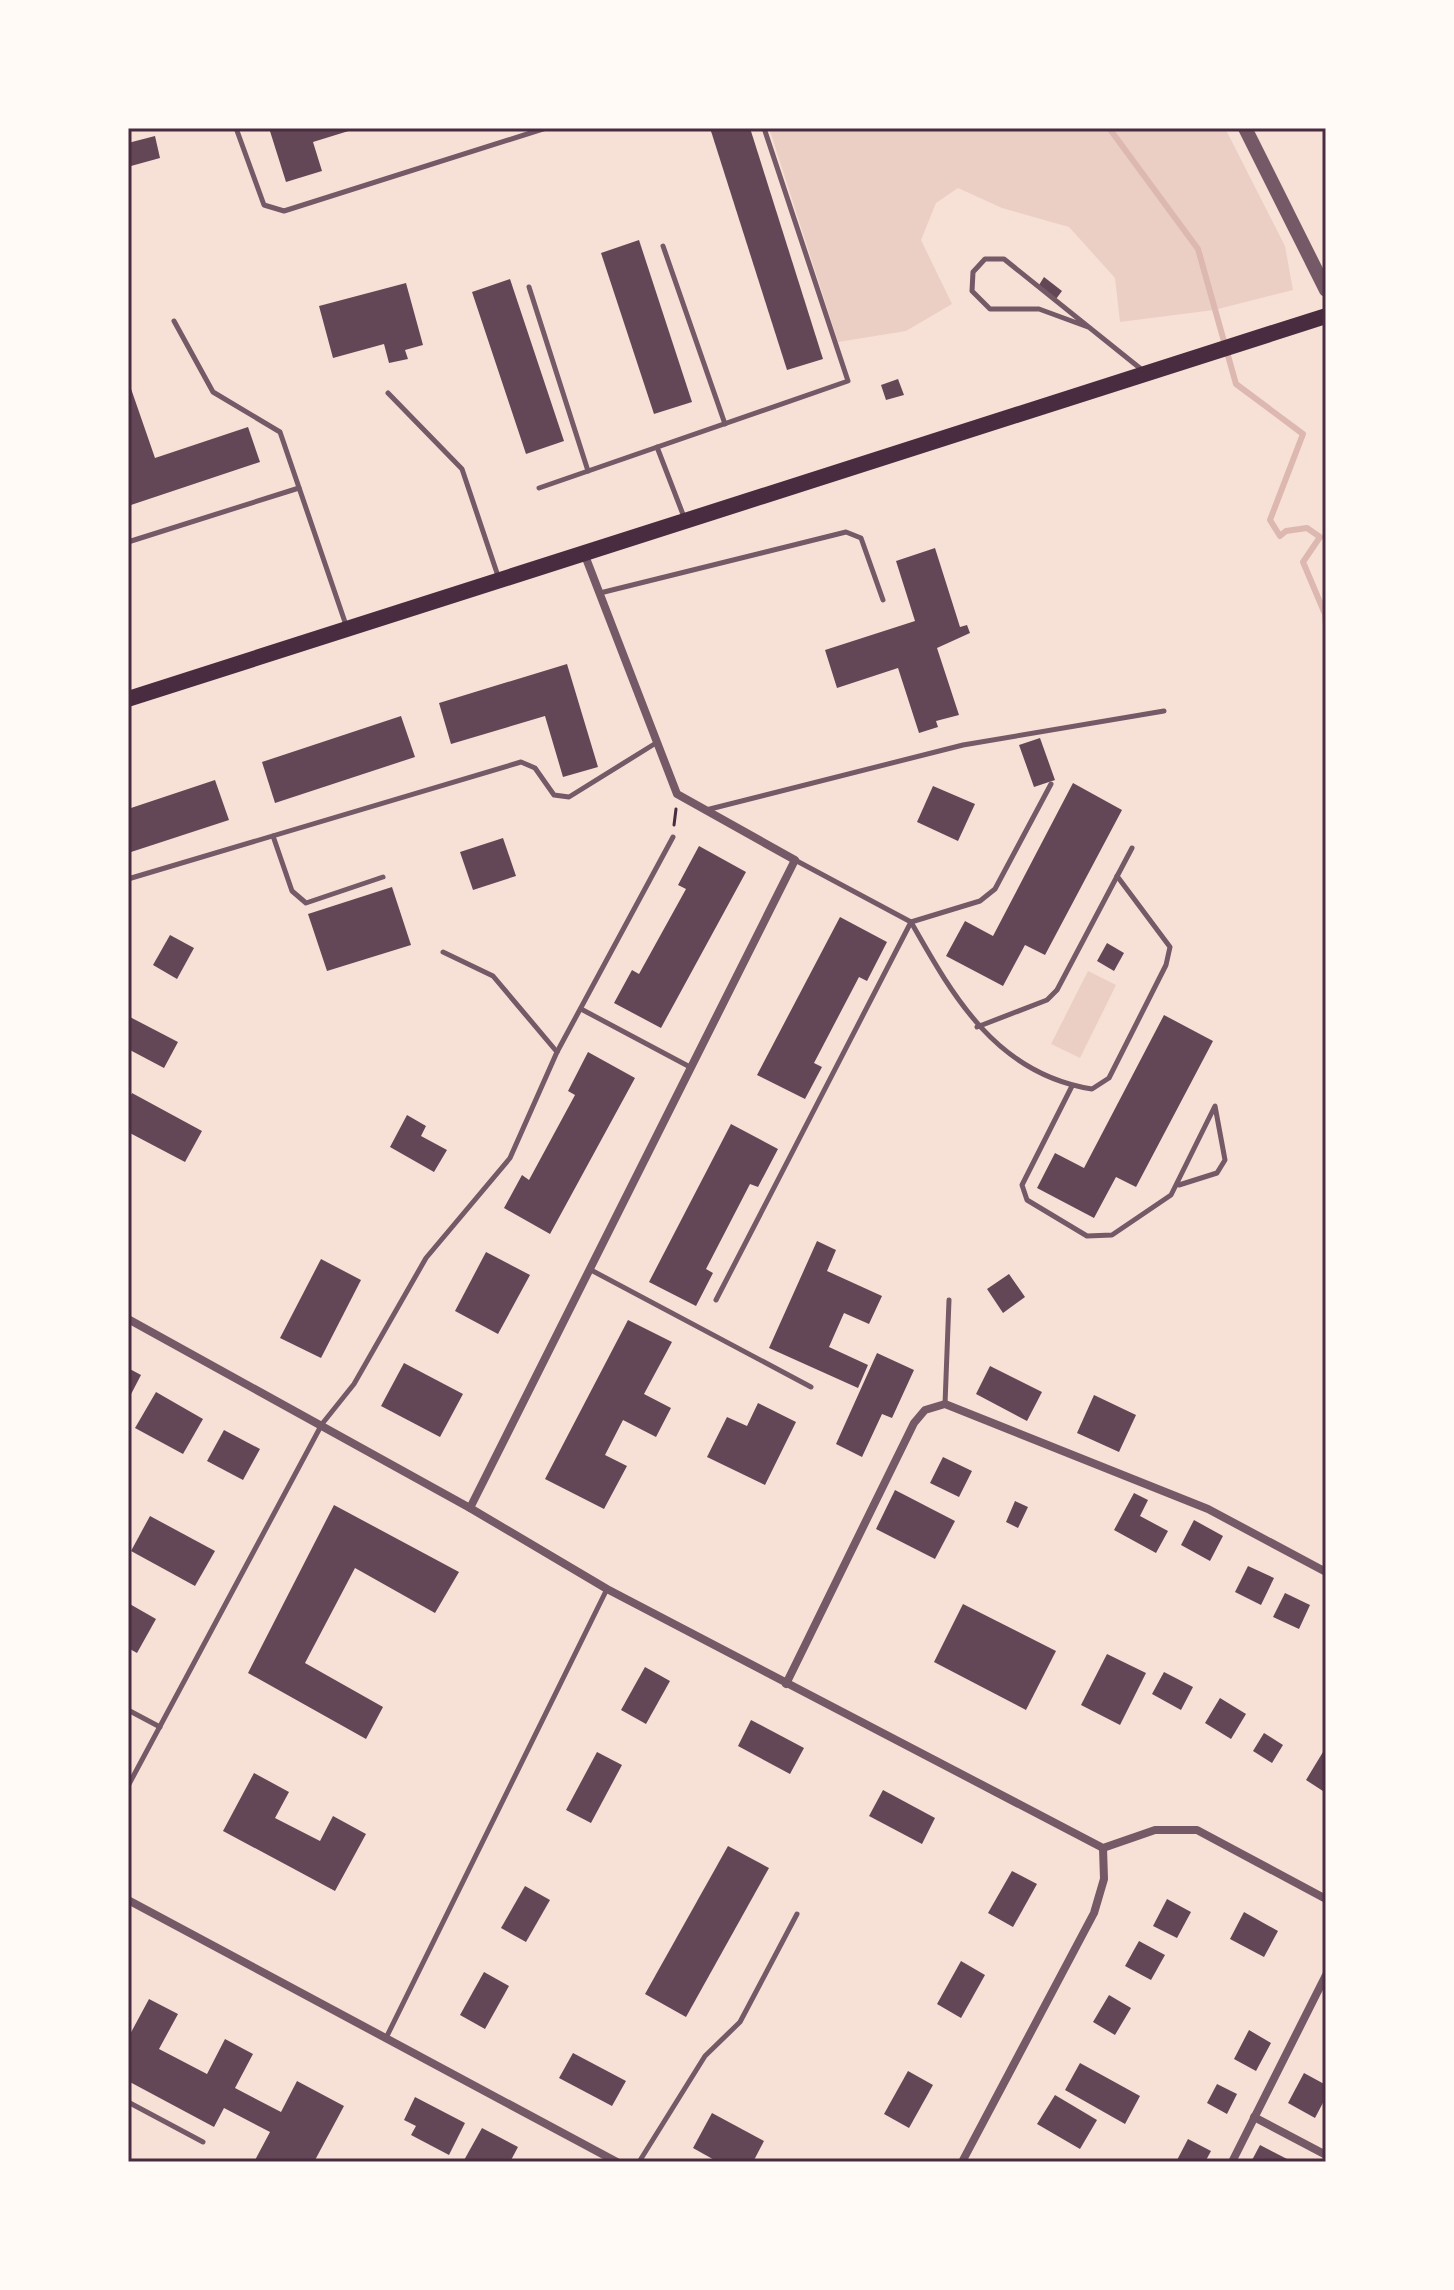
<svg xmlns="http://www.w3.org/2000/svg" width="1454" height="2290" viewBox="0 0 1454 2290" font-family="Rubik,sans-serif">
<rect width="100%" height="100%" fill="#f7e1d7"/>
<g fill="#ebcfc5">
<polygon points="769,128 1225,128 1285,246 1293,290 1214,310 1120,322 1115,278 1069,227 1002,208 958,188 936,203 921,240 952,304 906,331 838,342"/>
<polygon points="1088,971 1116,985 1080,1058 1051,1044"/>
</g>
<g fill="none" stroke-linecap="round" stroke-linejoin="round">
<polyline stroke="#dcb8b0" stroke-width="6" points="1109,128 1198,249 1236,384 1303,434 1270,520 1280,536 1286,531 1307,528 1320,537 1303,562 1325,614 1326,626"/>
</g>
<g fill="#644757">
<polygon points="269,128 355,128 355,129 313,142 322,171 286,182"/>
<polygon points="710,128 750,128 823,359 787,370"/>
<polygon points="155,136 160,158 131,166 128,143"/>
<polygon points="639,240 692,402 654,414 601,253"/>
<polygon points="1044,277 1062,291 1056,299 1039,285"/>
<polygon points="510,279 564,441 526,454 472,292"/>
<polygon points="406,283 423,345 405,350 408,359 389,363 384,344 333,358 319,306"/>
<polygon points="898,379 904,395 886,400 881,385"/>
<polygon points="128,380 155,458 248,427 260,462 128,506"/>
<polygon points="935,548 960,627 967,625 970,633 937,648 959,715 936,721 938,727 919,733 898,668 837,688 825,650 915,621 896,561"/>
<polygon points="567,664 598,767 563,777 545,716 451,744 439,703"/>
<polygon points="401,716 415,757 275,803 262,762"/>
<polygon points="1040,738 1055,780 1034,787 1019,745"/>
<polygon points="215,780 229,820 128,853 128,809"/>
<polygon points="1073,783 1122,810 1045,955 1025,945 1003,986 946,956 965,921 993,936"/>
<polygon points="933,786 975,804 958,841 917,822"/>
<polygon points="503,838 516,876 473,890 460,852"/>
<polygon points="699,846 746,872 661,1028 614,1003 632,970 639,974 686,889 678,885"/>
<polygon points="392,887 411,945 327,971 308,914"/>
<polygon points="840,917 887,942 867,981 859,977 814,1063 822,1067 805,1099 757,1075"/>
<polygon points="170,935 194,948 177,979 153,965"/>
<polygon points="1107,943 1124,953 1114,971 1097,961"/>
<polygon points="1164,1015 1213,1041 1136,1187 1116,1177 1094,1218 1037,1188 1055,1153 1084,1168"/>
<polygon points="128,1016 178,1042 164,1068 128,1049"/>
<polygon points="588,1052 635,1078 550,1234 504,1208 522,1175 529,1180 575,1095 568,1091"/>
<polygon points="132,1093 202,1131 185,1162 128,1132 128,1101"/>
<polygon points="407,1115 426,1126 421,1136 447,1150 434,1172 390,1147"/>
<polygon points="731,1124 778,1149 758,1187 750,1184 706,1269 713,1273 696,1306 649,1282"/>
<polygon points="817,1241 836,1250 827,1271 882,1296 869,1324 844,1313 829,1347 868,1365 858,1388 769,1348"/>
<polygon points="486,1252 530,1275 498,1334 455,1311"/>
<polygon points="321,1259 361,1280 321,1358 280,1338"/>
<polygon points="1009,1274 1025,1297 1003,1313 987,1289"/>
<polygon points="628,1320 672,1342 644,1394 671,1408 656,1437 623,1420 605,1455 627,1466 604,1509 545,1479"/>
<polygon points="877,1353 914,1370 892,1418 882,1414 862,1457 836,1444"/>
<polygon points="404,1363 463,1394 440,1437 381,1406"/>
<polygon points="990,1366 1042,1392 1027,1421 976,1394"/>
<polygon points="128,1368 141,1375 128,1400"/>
<polygon points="156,1392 203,1419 183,1454 135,1428"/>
<polygon points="1094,1395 1136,1415 1119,1452 1077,1433"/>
<polygon points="758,1403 796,1422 765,1485 707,1457 727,1417 747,1426"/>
<polygon points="224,1430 260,1449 243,1480 207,1461"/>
<polygon points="943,1457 972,1471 959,1497 930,1483"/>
<polygon points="895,1490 955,1521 935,1559 876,1529"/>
<polygon points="1134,1493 1148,1500 1140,1516 1168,1531 1156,1553 1114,1530"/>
<polygon points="1015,1501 1028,1507 1018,1528 1006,1522"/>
<polygon points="334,1505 459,1572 435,1613 355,1568 305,1663 383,1707 366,1739 248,1673"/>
<polygon points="150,1516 215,1551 195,1586 131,1551"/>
<polygon points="1194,1520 1223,1536 1210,1561 1181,1545"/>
<polygon points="1248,1566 1274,1578 1261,1605 1235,1592"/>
<polygon points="1285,1593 1310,1605 1299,1629 1273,1617"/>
<polygon points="128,1603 156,1619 137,1653 128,1648"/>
<polygon points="963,1604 1056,1651 1026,1710 934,1662"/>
<polygon points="1107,1654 1146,1673 1120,1725 1081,1705"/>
<polygon points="645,1667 670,1681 646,1724 621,1710"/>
<polygon points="1164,1672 1193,1687 1181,1710 1152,1694"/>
<polygon points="1220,1698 1246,1714 1231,1739 1205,1723"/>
<polygon points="751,1720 804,1748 790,1774 738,1746"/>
<polygon points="1264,1733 1283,1745 1272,1763 1253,1751"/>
<polygon points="1326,1747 1326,1793 1306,1780"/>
<polygon points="597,1752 622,1765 591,1823 566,1810"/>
<polygon points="254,1773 289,1792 275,1818 320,1841 333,1816 366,1834 335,1891 223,1831"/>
<polygon points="883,1790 935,1818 922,1844 869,1816"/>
<polygon points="728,1846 769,1868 686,2017 645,1994"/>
<polygon points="1012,1871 1037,1884 1013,1927 988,1913"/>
<polygon points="525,1886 550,1900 526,1942 501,1928"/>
<polygon points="1167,1899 1191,1912 1177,1938 1153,1926"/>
<polygon points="1244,1912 1278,1931 1264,1957 1230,1939"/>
<polygon points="1139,1941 1165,1955 1151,1980 1125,1966"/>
<polygon points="961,1961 985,1975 961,2018 937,2004"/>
<polygon points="484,1972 509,1986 485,2029 460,2015"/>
<polygon points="1109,1995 1131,2008 1115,2035 1093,2022"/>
<polygon points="149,1999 178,2014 159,2049 207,2074 225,2039 253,2054 235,2088 281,2112 297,2081 344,2106 314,2162 254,2162 270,2132 224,2108 214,2127 128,2081 128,2038"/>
<polygon points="1249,2030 1271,2043 1256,2071 1234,2059"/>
<polygon points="573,2053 626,2081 612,2106 559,2078"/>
<polygon points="1080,2063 1140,2096 1125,2124 1065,2090"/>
<polygon points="908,2071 933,2085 909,2128 884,2114"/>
<polygon points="1304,2073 1326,2085 1326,2097 1315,2118 1288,2103"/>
<polygon points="1217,2084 1237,2094 1227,2114 1207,2103"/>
<polygon points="1055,2095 1097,2120 1080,2149 1037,2124"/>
<polygon points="415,2097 465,2123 449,2155 411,2135 416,2126 404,2120"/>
<polygon points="712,2113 764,2141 753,2162 718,2162 693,2148"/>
<polygon points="482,2128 518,2147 510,2162 463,2162"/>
<polygon points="1188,2139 1211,2151 1205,2162 1176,2162"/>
<polygon points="1260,2145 1293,2162 1251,2162"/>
</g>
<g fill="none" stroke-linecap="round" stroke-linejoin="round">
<polyline stroke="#4a2c40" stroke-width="3" points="674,825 676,809"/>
<g stroke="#755966" stroke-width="5">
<polyline points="236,128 264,205 284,211 546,128"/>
<polyline points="663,246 725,424"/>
<polyline points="529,287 588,471"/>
<polyline points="174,321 213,392 280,432 347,628"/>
<polyline points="1088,327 1039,309 990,309 972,291 973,272 985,259 1004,259 1141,369"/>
<polyline points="388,393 462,469 499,579"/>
<polyline points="657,447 684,517"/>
<polyline points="539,488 848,381 764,128"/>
<polyline points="128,542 299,488"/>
<polyline points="600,593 846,532 861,538 883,600"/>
<path d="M1051 784 995 889 980 901 911 922C954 998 997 1074 1092 1089L1109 1078 1166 965 1170 947 1117 876"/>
<polyline points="706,810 963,745 1164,711"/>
<polyline points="273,836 292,891 306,903 383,877"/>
<polyline points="128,879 521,762 535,768 554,795 569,797 656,743"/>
<polyline points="443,952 493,976 557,1052"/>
<polyline points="581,1009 690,1067"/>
<polyline points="977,1027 1047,1000 1057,990 1132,848"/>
<polyline points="1072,1086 1022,1185 1027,1200 1087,1236 1112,1235 1171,1195 1215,1106 1225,1160 1217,1173 1179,1185"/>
<polyline points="591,1270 811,1387"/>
<polyline points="716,1300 911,922 795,860"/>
<polyline points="945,1404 949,1300"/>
<polyline points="128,1710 160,1727"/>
<polyline points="128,1786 322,1424 354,1384 426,1258 510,1158 557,1052 673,837"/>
<polyline points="386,2038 607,1589"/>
<polyline points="128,2102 203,2142"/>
<polyline points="639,2162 705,2056 740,2022 797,1914"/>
</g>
<g stroke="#755966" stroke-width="8">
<polyline points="128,1319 470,1508 607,1589 1103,1848 1155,1830 1197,1830 1326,1899"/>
<polyline points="470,1508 795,860 677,794 584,553"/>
<polyline points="786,1684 914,1423 925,1410 945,1404 1208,1509 1326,1572"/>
<polyline points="128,1900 617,2162"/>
<polyline points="1254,2117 1326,2155"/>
<polyline points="962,2162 1094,1913 1104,1879 1103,1848"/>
<polyline points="1232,2162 1326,1975"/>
</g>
<polyline stroke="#755966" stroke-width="14" points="1245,128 1326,290"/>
<polyline stroke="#4a2c40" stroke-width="16" points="128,699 1326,316"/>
</g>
<rect width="1454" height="2290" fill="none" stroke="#fffaf5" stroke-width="260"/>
<rect x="130" y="130" width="1194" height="2030" fill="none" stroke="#4a2c40" stroke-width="3"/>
</svg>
